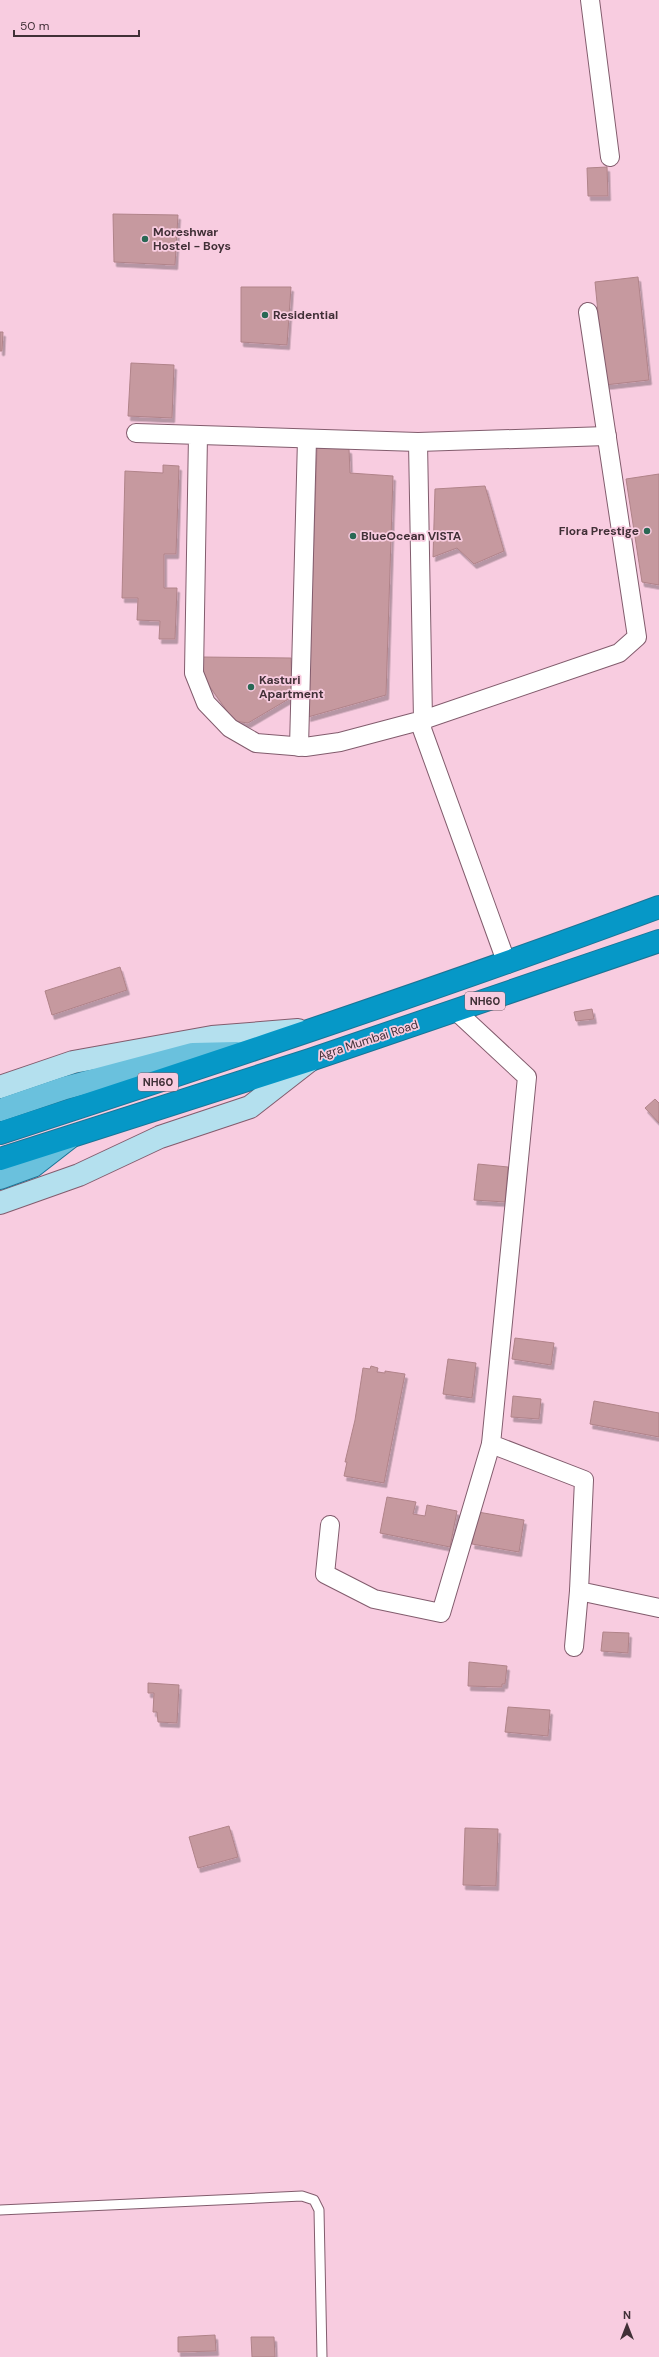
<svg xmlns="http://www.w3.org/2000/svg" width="659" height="2357" viewBox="0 0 659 2357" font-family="'DM Sans',sans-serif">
<defs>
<filter id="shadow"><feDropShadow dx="2.5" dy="4.5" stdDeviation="0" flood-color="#0004"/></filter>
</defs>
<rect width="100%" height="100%" fill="#f8cce0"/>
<g fill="#c6999f" stroke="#b08389" filter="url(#shadow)">
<polygon points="607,167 608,196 588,196 587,168"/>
<polygon points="113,214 178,215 175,265 114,262"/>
<polygon points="638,277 649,380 605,385 595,282"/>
<polygon points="241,287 291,287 287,345 241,342"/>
<polygon points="0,332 3,332 2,351 0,351"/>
<polygon points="131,363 174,365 172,418 128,416"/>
<polygon points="317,448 349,449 350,473 393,476 386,695 308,717"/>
<polygon points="163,465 179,466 176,554 164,554 164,588 177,588 175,639 159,639 160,621 137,620 138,598 122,598 125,471 163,473"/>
<polygon points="659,474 659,585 642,582 626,479"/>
<polygon points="485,486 504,551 474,564 457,548 433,557 435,489"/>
<polygon points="202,657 291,658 292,697 248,723 234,721 203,677"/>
<polygon points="120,967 127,990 52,1015 45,991"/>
<polygon points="592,1009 594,1019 576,1021 574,1012"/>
<polygon points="655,1099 659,1103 659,1123 645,1108"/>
<polygon points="478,1164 508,1167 505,1202 474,1200"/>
<polygon points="515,1338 554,1343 551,1365 512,1359"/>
<polygon points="448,1359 476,1363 472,1398 443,1394"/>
<polygon points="371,1366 378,1368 377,1372 385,1373 385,1371 405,1374 384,1483 344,1476 347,1462 345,1462 355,1420 363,1368 370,1369"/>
<polygon points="513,1396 541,1399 539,1419 511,1417"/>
<polygon points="594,1401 659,1413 659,1437 590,1424"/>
<polygon points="387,1497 416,1502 413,1514 425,1516 427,1505 457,1511 450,1547 380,1533"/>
<polygon points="478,1512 524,1520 519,1552 472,1544"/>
<polygon points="603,1632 629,1633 628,1653 601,1651"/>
<polygon points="469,1662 507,1666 505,1684 502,1684 502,1687 468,1686"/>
<polygon points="148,1683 179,1685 177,1723 158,1722 157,1712 153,1712 154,1693 148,1693"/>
<polygon points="508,1707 550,1710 548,1736 505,1732"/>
<polygon points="229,1826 238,1857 198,1868 189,1837"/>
<polygon points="465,1828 498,1829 496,1886 463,1885"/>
<polygon points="215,2335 216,2351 178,2352 178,2337"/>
<polygon points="251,2337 274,2337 275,2357 252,2357"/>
</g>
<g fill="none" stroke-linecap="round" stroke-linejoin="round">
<g stroke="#825c6d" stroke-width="11">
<polyline id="lane" points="0,2210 302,2196 314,2200 319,2210 322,2357"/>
</g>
<g stroke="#825c6d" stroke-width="20">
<g id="street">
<polyline points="590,0 610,157"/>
<polyline points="136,433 418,442 423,720 340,742 305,747 256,743 230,728 206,703 194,673 198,435"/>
<polyline points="418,442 607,436"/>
<polyline points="299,747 307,439"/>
<polyline points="507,964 422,729 423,720 619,653 637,637 588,312"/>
<polyline points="456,1011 527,1077 491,1444 584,1480 579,1591 659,1608"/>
<polyline points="330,1525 325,1574 374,1599 441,1613 491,1444"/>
<polyline points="574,1647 579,1591"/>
</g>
</g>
<g stroke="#825c6d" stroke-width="24">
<g id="secondary">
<polyline points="0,1087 73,1062 212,1037 298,1030"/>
<polyline points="0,1203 79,1175 160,1137 250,1107 309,1061"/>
</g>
</g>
<g stroke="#1b7495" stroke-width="24">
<g id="primary">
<polyline points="0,1110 65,1088 193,1054 237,1053"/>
<polyline points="0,1178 33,1166 69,1138"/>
</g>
</g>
<g stroke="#1b7495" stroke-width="24">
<g id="highway">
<path d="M0 1133C221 1061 441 988 659 907"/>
<polyline points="0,1159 310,1060 659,941"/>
</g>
</g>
<use href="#lane" stroke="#fff" stroke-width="9"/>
<use href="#street" stroke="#fff" stroke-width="18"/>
<use href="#secondary" stroke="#b4e0ee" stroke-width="22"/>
<use href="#primary" stroke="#6ac1dd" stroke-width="22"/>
<use href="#highway" stroke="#0698c7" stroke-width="22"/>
</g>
<g fill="#296854" stroke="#f8cce0" stroke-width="1.5">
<circle cx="145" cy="239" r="4"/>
<circle cx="265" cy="315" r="4"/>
<circle cx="647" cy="531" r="4"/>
<circle cx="353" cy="536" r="4"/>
<circle cx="251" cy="687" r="4"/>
</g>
<g text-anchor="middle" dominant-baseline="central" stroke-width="3.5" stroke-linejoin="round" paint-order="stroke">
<g fill="#f8cce0" stroke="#785f6a" stroke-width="1">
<rect x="465" y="992" width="40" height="18" rx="3"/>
<rect x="138" y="1073" width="40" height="18" rx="3"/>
</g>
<g font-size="11" font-weight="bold" fill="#413037">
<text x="485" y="1001">NH60</text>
<text x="158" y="1082">NH60</text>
</g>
<g font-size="12" font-weight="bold" fill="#413037" stroke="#f8cce0" text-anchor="start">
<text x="153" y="232">Moreshwar<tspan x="153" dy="14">Hostel - Boys</tspan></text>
<text x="273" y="315">Residential</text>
<text x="639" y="531" text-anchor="end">Flora Prestige</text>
<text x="361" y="536">BlueOcean VISTA</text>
<text x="259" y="680">Kasturi<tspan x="259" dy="14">Apartment</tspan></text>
</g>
<g font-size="12" fill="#413037" stroke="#f8cce0">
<text transform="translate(368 1040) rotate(-18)">Agra Mumbai Road</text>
</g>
</g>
<g transform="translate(627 2325)" stroke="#f8cce0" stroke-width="3" paint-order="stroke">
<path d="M0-3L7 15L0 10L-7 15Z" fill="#413037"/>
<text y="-6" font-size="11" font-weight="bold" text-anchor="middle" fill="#413037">N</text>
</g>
<path d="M14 30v6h125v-6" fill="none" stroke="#413037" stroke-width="2"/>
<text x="20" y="30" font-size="12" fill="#413037" stroke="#f8cce0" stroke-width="3" paint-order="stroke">50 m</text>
</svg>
